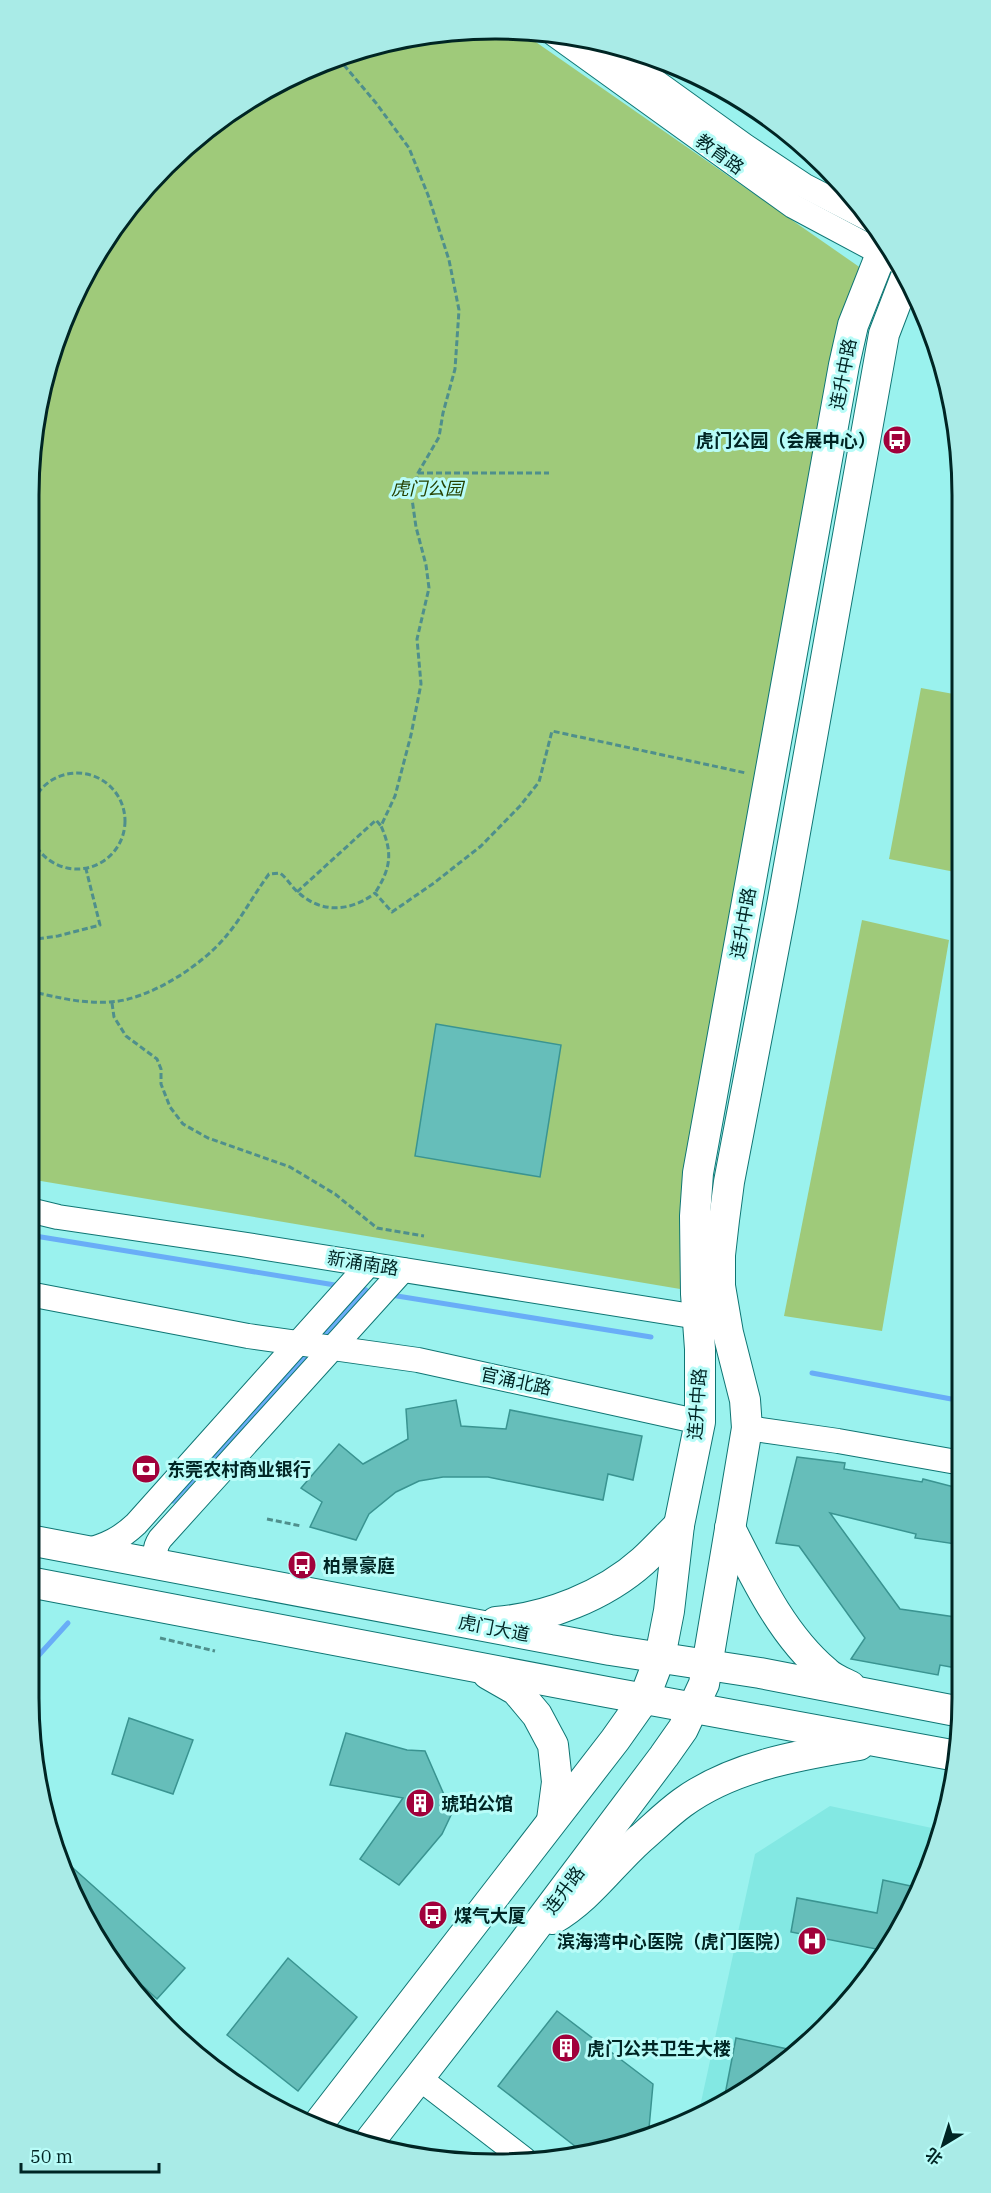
<svg xmlns="http://www.w3.org/2000/svg" width="991" height="2193" viewBox="0 0 991 2193" font-family="'IBM Plex Serif','Noto Sans SC',serif">
<rect width="100%" height="100%" fill="#9af2ee"/>
<polygon fill="#83e8e3" points="830,1806 941,1830 927,1876 846,2006 729,2102 698,2116 755,1854"/>
<g fill="#9fca7a">
<polygon points="495,29 520,31 868,273 686,1290 29,1179 29,495 37,405 64,317 107,236 165,166 236,107 316,64 404,38"/>
<polygon points="921,688 959,695 960,873 889,859"/>
<polygon points="862,920 949,940 882,1331 784,1316"/>
</g>
<g fill="none" stroke-linecap="round" stroke-linejoin="round">
<g stroke="#69adf7" stroke-width="5">
<polyline points="29,1235 341,1286"/>
<polyline points="391,1295 651,1337"/>
<polyline points="322,1338 366,1290"/>
<polyline points="812,1373 962,1401"/>
<polyline points="173,1501 310,1352"/>
<polyline points="29,1666 68,1623"/>
</g>
</g>
<g fill="#66beba" stroke="#3a9491" stroke-width="1.5">
<polygon points="436,1024 561,1045 540,1177 415,1156"/>
<polygon points="456,1400 461,1426 506,1429 510,1410 642,1436 633,1480 608,1474 603,1500 488,1477 443,1477 419,1481 396,1492 369,1514 356,1540 310,1527 322,1502 301,1488 339,1444 363,1464 408,1439 406,1409"/>
<polygon points="797,1457 845,1463 844,1469 922,1482 923,1479 962,1489 962,1545 915,1538 916,1534 830,1513 900,1609 962,1618 962,1669 940,1665 938,1675 851,1659 865,1638 799,1546 776,1543"/>
<polygon points="129,1718 193,1740 173,1794 112,1774"/>
<polygon points="346,1733 407,1750 425,1751 452,1813 442,1834 399,1885 360,1859 403,1798 330,1785"/>
<polygon points="55,1852 185,1968 157,1999 108,1954 91,1931"/>
<polygon points="883,1880 920,1888 881,1950 791,1932 797,1898 877,1913"/>
<polygon points="288,1958 357,2017 298,2091 227,2035"/>
<polygon points="557,2011 653,2084 648,2139 585,2154 498,2086"/>
<polygon points="736,2038 792,2050 729,2102 723,2105"/>
</g>
<g fill="none" stroke-linecap="round" stroke-linejoin="round">
<g stroke="#0f7674" stroke-width="26">
<g id="minor">
<polyline points="554,34 793,206 894,260"/>
<polyline points="599,41 745,146 805,186 871,220"/>
<polyline points="29,1210 58,1217 241,1244 698,1317"/>
<polyline points="29,1294 248,1336 418,1360 700,1422"/>
<polyline points="747,1428 838,1441 962,1463"/>
<path d="M86 1551C107 1545 120 1539 136 1524L369 1264"/>
<path d="M166 1566C154 1558 153 1550 160 1539L403 1270"/>
<polyline points="419,2078 524,2159"/>
</g>
</g>
<g stroke="#0f7674" stroke-width="32">
<g id="major">
<path d="M730 1528C756 1579 782 1635 826 1672 832 1678 842 1682 850 1686"/>
<polyline points="29,1540 610,1650 760,1673 961,1712"/>
<polyline points="29,1582 607,1692 957,1756"/>
<path d="M496 1622C547 1618 604 1596 643 1561 655 1550 667 1537 679 1525"/>
<polyline points="488,1674 516,1690 537,1715 553,1745 557,1782 552,1820"/>
<path d="M553 1919C589 1898 610 1866 640 1839 654 1827 667 1814 682 1803 732 1766 800 1755 859 1745"/>
<polyline points="319,2123 615,1740 644,1699 660,1657 669,1611 679,1525 700,1422 700,1349 696,1294 695,1216 698,1173 844,365 853,325 885,244"/>
<polyline points="369,2142 516,1953 664,1756 683,1729 704,1684 747,1428 745,1400 728,1333 720,1286 720,1255 724,1220 729,1182 782,905 884,334 905,279"/>
</g>
</g>
<g stroke="#4f8f8c" stroke-width="3" stroke-dasharray="6 3" stroke-linecap="butt">
<path d="M338 58 376 103 409 148 428 195 449 260 459 310 455 369 443 413 439 437 418 473 412 499 416 527 426 565 429 588 417 639 421 684 411 735 395 796 381 826C393 853 391 868 375 893"/>
<polyline points="418,473 549,473"/>
<circle cx="77" cy="821" r="48"/>
<polyline points="297,892 376,820 381,826"/>
<polyline points="29,940 58,936 100,925 86,869"/>
<path d="M29 991C56 997 82 1004 110 1002 149 1000 203 965 227 935 243 916 254 894 269 874L280 873C288 879 292 888 300 894 323 914 352 911 375 893L392 912 434 883 481 846 520 806 539 782 552 731 746 773"/>
<polyline points="112,1003 114,1017 126,1036 157,1059 161,1069 161,1084 170,1107 183,1124 208,1138 290,1167 335,1194 377,1228 424,1236"/>
<polyline points="267,1519 301,1526"/>
<polyline points="160,1638 215,1651"/>
</g>
<use href="#minor" stroke="#fff" stroke-width="24"/>
<use href="#major" stroke="#fff" stroke-width="30"/>
</g>
<defs>
<g id="bus-disc" transform="scale(1.5)"><circle r="9.5" fill="#a1013b" stroke="#b8fcf8"/><path d="M-5-6H5V4H4V6H2V4H-2V6H-4V4H-5ZM-3.5-4V0h7V-4ZM-3.5 1.2v1.5H-2V1.2ZM2 1.2v1.5H3.5V1.2Z" fill="#fff"/></g>
<g id="bank-disc" transform="scale(1.5)"><circle r="9.5" fill="#a1013b" stroke="#b8fcf8"/><path d="M-6-4H6V4H-6ZM0-2.3a2.3 2.3 0 1 0 0 4.6a2.3 2.3 0 1 0 0-4.6Z" fill="#fff"/></g>
<g id="building-disc" transform="scale(1.5)"><circle r="9.5" fill="#a1013b" stroke="#b8fcf8"/><path d="M-4-6H4V6H1V3H-1V6H-4ZM-2.5-4.3h1.7v1.8h-1.7ZM.8-4.3h1.7v1.8H.8ZM-2.5-1h1.7V.8h-1.7ZM.8-1h1.7V.8H.8Z" fill="#fff"/></g>
<g id="hospital-disc" transform="scale(1.5)"><circle r="9.5" fill="#a1013b" stroke="#b8fcf8"/><path d="M-5-5h3v3.5h4V-5h3V5h-3V1.5h-4V5h-3Z" fill="#fff"/></g>
</defs>
<g fill-rule="evenodd">
<use href="#bus-disc" x="897" y="440"/>
<use href="#bank-disc" x="146" y="1469"/>
<use href="#bus-disc" x="302" y="1565"/>
<use href="#building-disc" x="420" y="1803"/>
<use href="#bus-disc" x="433" y="1915"/>
<use href="#hospital-disc" x="812" y="1941"/>
<use href="#building-disc" x="566" y="2048"/>
</g>
<g text-anchor="middle" dominant-baseline="central" stroke-width="6" stroke-linejoin="round" paint-order="stroke">
<g font-size="18" fill="#002524" stroke="#b8fcf8">
<text transform="translate(720 154) rotate(36)">教育路</text>
<text transform="translate(843 374) rotate(-79)">连升中路</text>
<text transform="translate(743 923) rotate(-80)">连升中路</text>
<text transform="translate(363 1263) rotate(9)">新涌南路</text>
<text transform="translate(516 1381) rotate(12)">官涌北路</text>
<text transform="translate(697 1404) rotate(-86)">连升中路</text>
<text transform="translate(494 1628) rotate(11)">虎门大道</text>
<text transform="translate(564 1890) rotate(-53)">连升路</text>
</g>
<g font-size="18" font-weight="bold" fill="#002524" stroke="#b8fcf8" text-anchor="start">
<text x="876" y="440" text-anchor="end">虎门公园（会展中心）</text>
<text x="167" y="1469">东莞农村商业银行</text>
<text x="323" y="1565">柏景豪庭</text>
<text x="441" y="1803">琥珀公馆</text>
<text x="454" y="1915">煤气大厦</text>
<text x="791" y="1941" text-anchor="end">滨海湾中心医院（虎门医院）</text>
<text x="587" y="2048">虎门公共卫生大楼</text>
</g>
<g font-size="18" font-style="italic" fill="#254100" stroke="#b8fcf8">
<text x="427" y="488">虎门公园</text>
</g>
</g>
<path d="M0 0H991V2193H0ZM495 39H496A456 456 0 0 1 952 495V1698A456 456 0 0 1 496 2154H495A456 456 0 0 1 39 1698V495A456 456 0 0 1 495 39Z" fill="#a9ebe7" fill-rule="evenodd"/>
<path fill="none" stroke="#002524" stroke-width="3" d="M495 39H496A456 456 0 0 1 952 495V1698A456 456 0 0 1 496 2154H495A456 456 0 0 1 39 1698V495A456 456 0 0 1 495 39Z"/>
<g transform="translate(943 2145) rotate(218)" stroke="#b8fcf8" stroke-width="4.5" paint-order="stroke">
<path d="M0-4.5L10 22L0 15L-10 22Z" fill="#002524"/>
<text y="-9" font-size="16" font-weight="bold" text-anchor="middle" fill="#002524">北</text>
</g>
<path d="M21 2163v9h138v-9" fill="none" stroke="#002524" stroke-width="3"/>
<text x="30" y="2163" font-size="18" fill="#002524" stroke="#b8fcf8" stroke-width="4.5" paint-order="stroke">50 m</text>
</svg>
